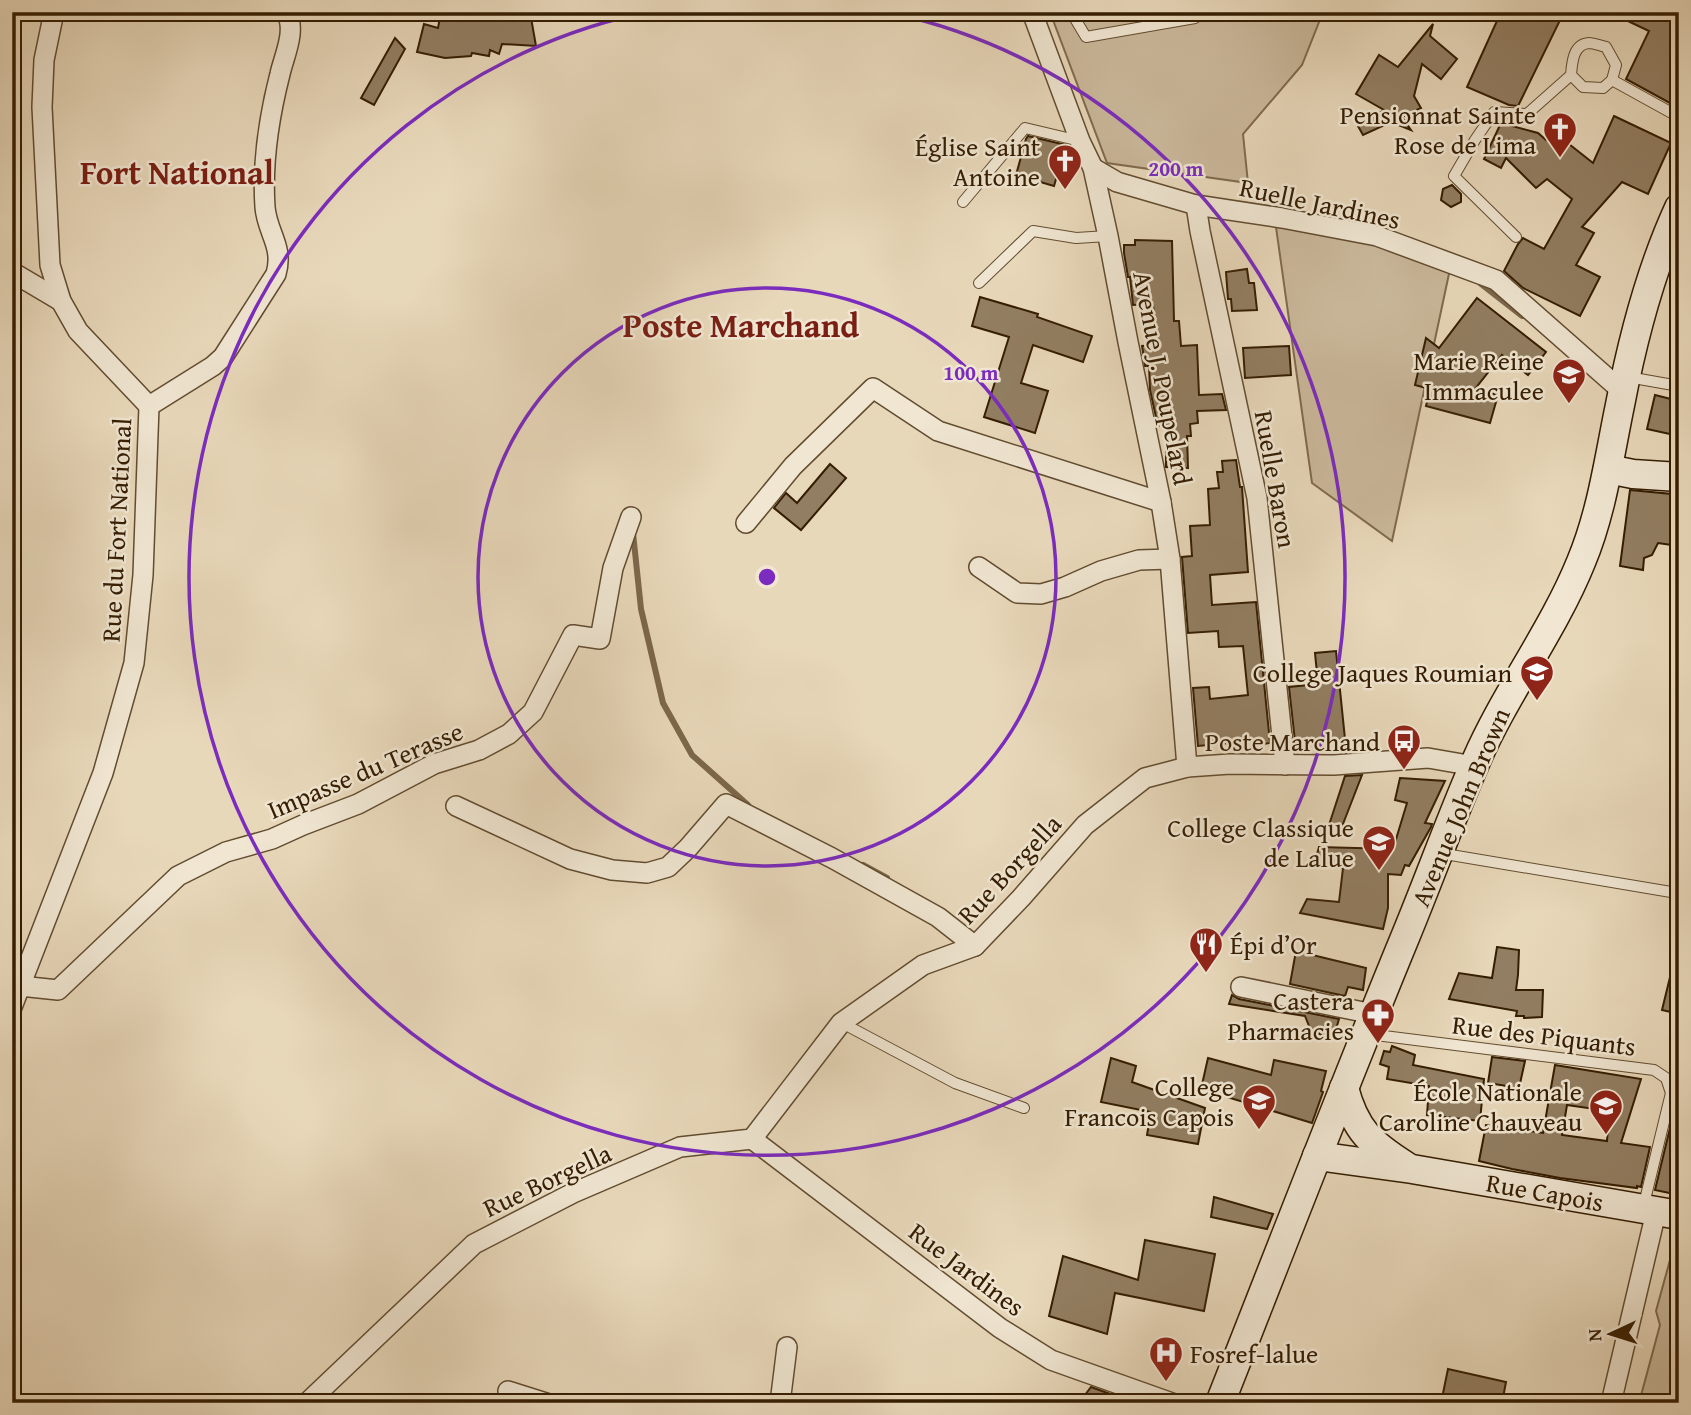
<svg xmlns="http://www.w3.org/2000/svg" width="1691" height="1415" viewBox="0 0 1691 1415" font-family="'Gentium Book Plus',serif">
<rect width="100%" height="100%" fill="#e8d8ba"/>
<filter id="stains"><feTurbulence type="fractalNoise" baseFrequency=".00286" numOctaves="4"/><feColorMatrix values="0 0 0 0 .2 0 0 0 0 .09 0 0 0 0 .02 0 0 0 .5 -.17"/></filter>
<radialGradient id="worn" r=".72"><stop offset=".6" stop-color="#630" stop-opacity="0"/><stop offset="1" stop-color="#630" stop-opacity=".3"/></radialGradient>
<g fill="#cab89b" stroke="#806a4e" stroke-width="2">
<polygon points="1050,12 1323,12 1302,65 1243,134 1248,183 1107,163"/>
<polygon points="1275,220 1377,239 1450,269 1392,541 1312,483"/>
<polygon points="1679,1237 1679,1403 1639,1403 1660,1325 1656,1311 1673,1249"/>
</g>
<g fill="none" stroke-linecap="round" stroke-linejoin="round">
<g stroke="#7c674b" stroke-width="6">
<polyline points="1481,284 1522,316"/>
<polyline points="633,533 641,609 663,703 692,755 748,805"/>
<polyline points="863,865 887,878"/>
</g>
</g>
<g fill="#927e62" stroke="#351d02" stroke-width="2" fill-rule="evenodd">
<polygon points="441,12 530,12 536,46 502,44 499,54 490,50 489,56 472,53 471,56 445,58 417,52 424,24 438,28"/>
<polygon points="1501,12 1564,12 1518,106 1509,105 1467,87"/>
<polygon points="1609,12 1679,12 1679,108 1626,79 1649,31"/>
<polygon points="1433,24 1430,36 1457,59 1441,79 1422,64 1414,96 1421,108 1402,117 1411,130 1391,122 1363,135 1358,126 1384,110 1356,94 1379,55 1398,67"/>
<polygon points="395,38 405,49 374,105 361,98"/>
<polygon points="1614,116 1671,143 1648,194 1622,182 1582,227 1594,233 1576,265 1600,277 1580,316 1523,288 1504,271 1518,244 1523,238 1544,249 1572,199 1547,179 1536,188 1506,158 1501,168 1484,159 1501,123 1538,133 1546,140 1555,133 1593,163"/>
<polygon points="1028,136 1066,145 1054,186 1016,175 1026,139"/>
<polygon points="1452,185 1461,194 1461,202 1451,207 1441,200 1443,189"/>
<polygon points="1135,240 1172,241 1174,321 1179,321 1181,346 1197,345 1199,395 1222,394 1226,410 1197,411 1198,423 1190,424 1191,436 1187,436 1188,468 1166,467 1166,425 1158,426 1150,390 1149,366 1145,366 1143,352 1142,346 1156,345 1153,304 1133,305 1130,277 1128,277 1124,253 1124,245 1135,245"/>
<polygon points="1247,269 1249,283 1254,283 1257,310 1232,311 1231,299 1228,299 1226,272"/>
<polygon points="980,297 1038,314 1037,317 1092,336 1083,362 1033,345 1021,383 1048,391 1035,433 984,417 1009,337 972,326"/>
<polygon points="1477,298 1546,352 1528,375 1502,355 1475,389 1498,395 1490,423 1426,406 1430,389 1415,385 1426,338 1439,348"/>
<polygon points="1289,346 1291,375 1245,378 1243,348"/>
<polygon points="1655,395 1679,401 1679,436 1647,429"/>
<polygon points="1236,460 1240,487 1242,487 1248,572 1210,575 1212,605 1256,602 1270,743 1263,744 1263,740 1198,746 1193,688 1209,687 1210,699 1248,695 1243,646 1219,647 1218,631 1188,633 1182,557 1192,556 1190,526 1210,525 1208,489 1219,488 1217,472 1223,472 1222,461"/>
<polygon points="830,464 846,478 801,530 774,508 786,493 797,503"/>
<polygon points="1630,490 1672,494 1672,513 1679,514 1679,546 1658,543 1652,555 1644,558 1643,570 1620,566"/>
<polygon points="1336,651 1345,739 1324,742 1324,738 1295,741 1289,687 1318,684 1315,653"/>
<polygon points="1362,775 1341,829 1329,825 1345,776"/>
<polygon points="1400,778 1445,781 1425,823 1432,824 1431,827 1409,866 1405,865 1401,875 1388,874 1388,908 1383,929 1300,913 1307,899 1339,902 1343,868 1314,865 1319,847 1393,849 1407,803 1395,800"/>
<polygon points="1497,947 1519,950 1518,975 1516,990 1543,990 1542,1017 1524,1018 1524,1016 1516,1016 1517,1011 1449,999 1459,973 1492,978"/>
<polygon points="1296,951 1366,968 1363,990 1348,987 1345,996 1290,984"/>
<polygon points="1673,965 1679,966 1679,1014 1662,1010"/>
<polygon points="1232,995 1239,999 1339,1019 1333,1039 1311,1031 1305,1016 1229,1004"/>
<polygon points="1392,1046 1415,1055 1413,1065 1484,1079 1480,1121 1427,1115 1429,1086 1387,1079 1389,1067 1380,1064 1384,1051 1390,1052"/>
<polygon points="1492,1057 1525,1061 1519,1088 1488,1083"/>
<polygon points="1111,1058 1136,1066 1132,1082 1205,1108 1198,1144 1147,1135 1151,1112 1101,1102"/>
<polygon points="1208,1058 1271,1075 1274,1060 1326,1071 1321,1091 1323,1092 1312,1123 1201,1089"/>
<polygon points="1672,1061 1679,1061 1679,1195 1655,1190 1678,1095 1673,1076 1670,1071"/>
<path d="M1555 1065 1641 1079 1621 1143 1650 1147 1641 1187 1637 1186V1188L1560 1178 1512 1169 1479 1161 1486 1125 1543 1133ZM1567 1105 1609 1111 1607 1141 1562 1135Z"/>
<polygon points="1214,1197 1273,1214 1267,1229 1211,1217"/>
<polygon points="1145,1240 1215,1254 1204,1311 1115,1293 1107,1334 1049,1316 1063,1256 1138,1280"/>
<polygon points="1448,1369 1506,1382 1502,1403 1441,1403"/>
<polygon points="1091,1387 1135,1403 1103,1403 1085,1395"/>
</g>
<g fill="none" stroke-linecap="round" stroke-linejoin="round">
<g stroke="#624c30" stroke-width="12">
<g id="lane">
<polyline points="1071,12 1086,37 1195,18 1201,12"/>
<polyline points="1612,80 1679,117"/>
<polyline points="963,202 1025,128 1080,141"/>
<path d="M1516 237 1454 176 1475 140 1494 112 1527 114 1571 75C1572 63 1573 44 1589 43 1594 43 1601 46 1606 47L1616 65 1612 80 1603 88 1583 87 1571 75"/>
<polyline points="979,283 1033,231 1076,238 1108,236"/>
<polyline points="1628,377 1679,386"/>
<polyline points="1439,853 1677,893"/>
<polyline points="842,1023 955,1083 1024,1108"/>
<polyline points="1368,1034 1654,1070 1666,1078 1671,1093 1643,1208"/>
</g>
</g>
<g stroke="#624c30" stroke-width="22">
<g id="street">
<polyline points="54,12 44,60 42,107 50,265 61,301 78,331 149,406"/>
<polyline points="1032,12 1080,141 1093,168 1108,236 1128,342 1161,502 1170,559 1187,767"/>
<polyline points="1093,168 1117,182 1196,205 1282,218 1377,236 1496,280 1622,391"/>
<polyline points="1196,205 1200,231 1257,498 1285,765"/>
<polyline points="12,272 61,301"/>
<polyline points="746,523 793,466 873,388 938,431 1161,502"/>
<polyline points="979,567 1017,593 1041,594 1065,587 1101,571 1139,560 1170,559"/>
<polyline points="456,806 570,859 612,870 647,873 668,867 688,848 726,804 832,858 938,917 975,946"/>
<polyline points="20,986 58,990 178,876 226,852 272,839 303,825 358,804 434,764 479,750 509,734 533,712 573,635 600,639 613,568 631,517"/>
<polyline points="1241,987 1373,1014"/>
<path d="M12 1007 103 773 134 663 143 575 149 406 213 366 223 357 276 274C284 246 267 233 265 207 262 163 269 117 280 74 284 56 297 30 286 12"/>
<polyline points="752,1139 1000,1328 1051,1360 1172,1403"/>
<polyline points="508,1391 546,1403"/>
<polyline points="307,1403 474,1244 573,1193 680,1147 752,1139 841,1023 923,965 975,946 1021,898 1085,825 1145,778 1187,767 1230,764 1334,765 1428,758 1474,766"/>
<polyline points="780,1403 787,1347"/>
<polyline points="1611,1403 1656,1212"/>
</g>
</g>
<g stroke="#351d02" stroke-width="31">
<g id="secondary">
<polyline points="1608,469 1633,474 1679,477"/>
<path d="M1344 1088C1355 1130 1371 1144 1406 1166"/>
<polyline points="1317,1156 1412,1169 1679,1215"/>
<path d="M1220 1403C1282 1246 1342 1090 1406 935 1430 877 1451 818 1476 761 1506 692 1553 631 1581 562 1602 512 1609 458 1620 405 1633 337 1650 271 1679 208"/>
</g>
</g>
<use href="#lane" stroke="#f0e6d2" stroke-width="10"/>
<use href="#street" stroke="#f0e6d2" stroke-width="19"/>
<use href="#secondary" stroke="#f0e6d2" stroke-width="28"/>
</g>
<g fill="none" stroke="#7b2cbf" stroke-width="3.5">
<circle cx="767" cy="577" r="289"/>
<path d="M892 13A578 578 0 1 1 642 13"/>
</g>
<defs>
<g id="church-pin" transform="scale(1.75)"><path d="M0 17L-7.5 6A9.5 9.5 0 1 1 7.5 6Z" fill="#8f2418" stroke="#f0e6d2"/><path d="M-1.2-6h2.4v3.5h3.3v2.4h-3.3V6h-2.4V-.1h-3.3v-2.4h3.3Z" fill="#fff"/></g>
<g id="school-pin" transform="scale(1.75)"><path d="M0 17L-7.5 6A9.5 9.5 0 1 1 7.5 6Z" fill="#8f2418" stroke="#f0e6d2"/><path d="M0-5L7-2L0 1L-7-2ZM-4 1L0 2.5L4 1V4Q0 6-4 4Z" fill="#fff"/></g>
<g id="bus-pin" transform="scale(1.75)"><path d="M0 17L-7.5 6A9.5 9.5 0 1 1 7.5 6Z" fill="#8f2418" stroke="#f0e6d2"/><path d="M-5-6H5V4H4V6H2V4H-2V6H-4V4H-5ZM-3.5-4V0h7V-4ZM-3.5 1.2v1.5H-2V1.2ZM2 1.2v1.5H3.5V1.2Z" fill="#fff"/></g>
<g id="restaurant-pin" transform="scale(1.75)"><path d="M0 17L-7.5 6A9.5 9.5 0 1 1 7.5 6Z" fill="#8f2418" stroke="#f0e6d2"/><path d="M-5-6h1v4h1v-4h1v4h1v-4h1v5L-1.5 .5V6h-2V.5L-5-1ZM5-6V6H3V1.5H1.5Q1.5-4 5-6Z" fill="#fff"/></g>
<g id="pharmacy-pin" transform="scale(1.75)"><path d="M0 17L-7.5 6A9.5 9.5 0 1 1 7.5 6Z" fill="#8f2418" stroke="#f0e6d2"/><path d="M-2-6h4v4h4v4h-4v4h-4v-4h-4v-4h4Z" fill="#fff"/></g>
<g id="hospital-pin" transform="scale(1.75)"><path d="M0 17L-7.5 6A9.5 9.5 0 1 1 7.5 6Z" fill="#8f2418" stroke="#f0e6d2"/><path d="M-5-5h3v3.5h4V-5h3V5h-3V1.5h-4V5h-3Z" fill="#fff"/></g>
</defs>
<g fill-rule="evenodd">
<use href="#church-pin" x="1560" y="129"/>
<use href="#church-pin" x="1065" y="161"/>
<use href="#school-pin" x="1569" y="375"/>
<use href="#school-pin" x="1537" y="672"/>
<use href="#bus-pin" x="1404" y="741"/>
<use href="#school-pin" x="1379" y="842"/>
<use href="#restaurant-pin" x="1206" y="944"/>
<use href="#pharmacy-pin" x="1378" y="1015"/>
<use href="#school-pin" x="1259" y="1101"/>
<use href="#school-pin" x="1606" y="1106"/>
<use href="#hospital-pin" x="1166" y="1353"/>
</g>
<g text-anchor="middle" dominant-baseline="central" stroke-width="5" stroke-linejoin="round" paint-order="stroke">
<g font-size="26" fill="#351d02" stroke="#f0e6d2" text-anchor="end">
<text x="1536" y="114">Pensionnat Sainte<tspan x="1536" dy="30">Rose de Lima</tspan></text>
<text x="1040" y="146">Église Saint<tspan x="1040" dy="30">Antoine</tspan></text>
<text x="1544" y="360">Marie Reine<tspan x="1544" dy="30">Immaculee</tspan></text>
<text x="1512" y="672">College Jaques Roumian</text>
<text x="1380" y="741">Poste Marchand</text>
<text x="1354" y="827">College Classique<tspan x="1354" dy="30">de Lalue</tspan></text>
<text x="1230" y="944" text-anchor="start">Épi d’Or</text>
<text x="1354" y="1000">Castera<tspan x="1354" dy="30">Pharmacies</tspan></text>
<text x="1234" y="1086">College<tspan x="1234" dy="30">Francois Capois</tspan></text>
<text x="1582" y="1091">École Nationale<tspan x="1582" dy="30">Caroline Chauveau</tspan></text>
<text x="1190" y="1353" text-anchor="start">Fosref-lalue</text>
</g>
<g font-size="26" fill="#351d02" stroke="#f0e6d2">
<text transform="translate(1320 203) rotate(12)">Ruelle Jardines</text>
<text transform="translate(1163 378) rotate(79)">Avenue J. Poupelard</text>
<text transform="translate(1276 479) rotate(80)">Ruelle Baron</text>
<text transform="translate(116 530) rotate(-87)">Rue du Fort National</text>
<text transform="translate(365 770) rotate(-23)">Impasse du Terasse</text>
<text transform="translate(1460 807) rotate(-67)">Avenue John Brown</text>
<text transform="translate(1009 869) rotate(-47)">Rue Borgella</text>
<text transform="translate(1544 1035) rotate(7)">Rue des Piquants</text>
<text transform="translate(547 1180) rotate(-25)">Rue Borgella</text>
<text transform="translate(1545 1192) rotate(10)">Rue Capois</text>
<text transform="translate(967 1269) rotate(37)">Rue Jardines</text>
</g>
<g font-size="33" font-weight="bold" fill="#7a1f14" stroke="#f0e6d2">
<text x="177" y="172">Fort National</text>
<text x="741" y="325">Poste Marchand</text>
</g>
</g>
<circle cx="767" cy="577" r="10" fill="#7b2cbf" stroke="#f0e6d2" stroke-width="3.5"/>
<g font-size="21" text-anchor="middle" font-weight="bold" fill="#7b2cbf" stroke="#f0e6d2" stroke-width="5" stroke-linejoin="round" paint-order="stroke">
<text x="1176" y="176">200 m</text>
<text x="971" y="380">100 m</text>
</g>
<rect width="1691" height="1415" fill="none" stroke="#e8d8ba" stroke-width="42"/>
<rect x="14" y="14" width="1663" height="1387" fill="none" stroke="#351d02" stroke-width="3.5"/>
<rect x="21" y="21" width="1649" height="1373" fill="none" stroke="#351d02" stroke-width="2"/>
<g transform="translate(1611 1334) rotate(266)" stroke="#f0e6d2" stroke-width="5" paint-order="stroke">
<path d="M0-5L12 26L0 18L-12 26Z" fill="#351d02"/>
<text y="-10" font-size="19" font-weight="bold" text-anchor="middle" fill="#351d02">N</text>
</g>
<rect width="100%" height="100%" filter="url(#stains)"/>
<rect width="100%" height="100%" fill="url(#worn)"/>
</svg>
